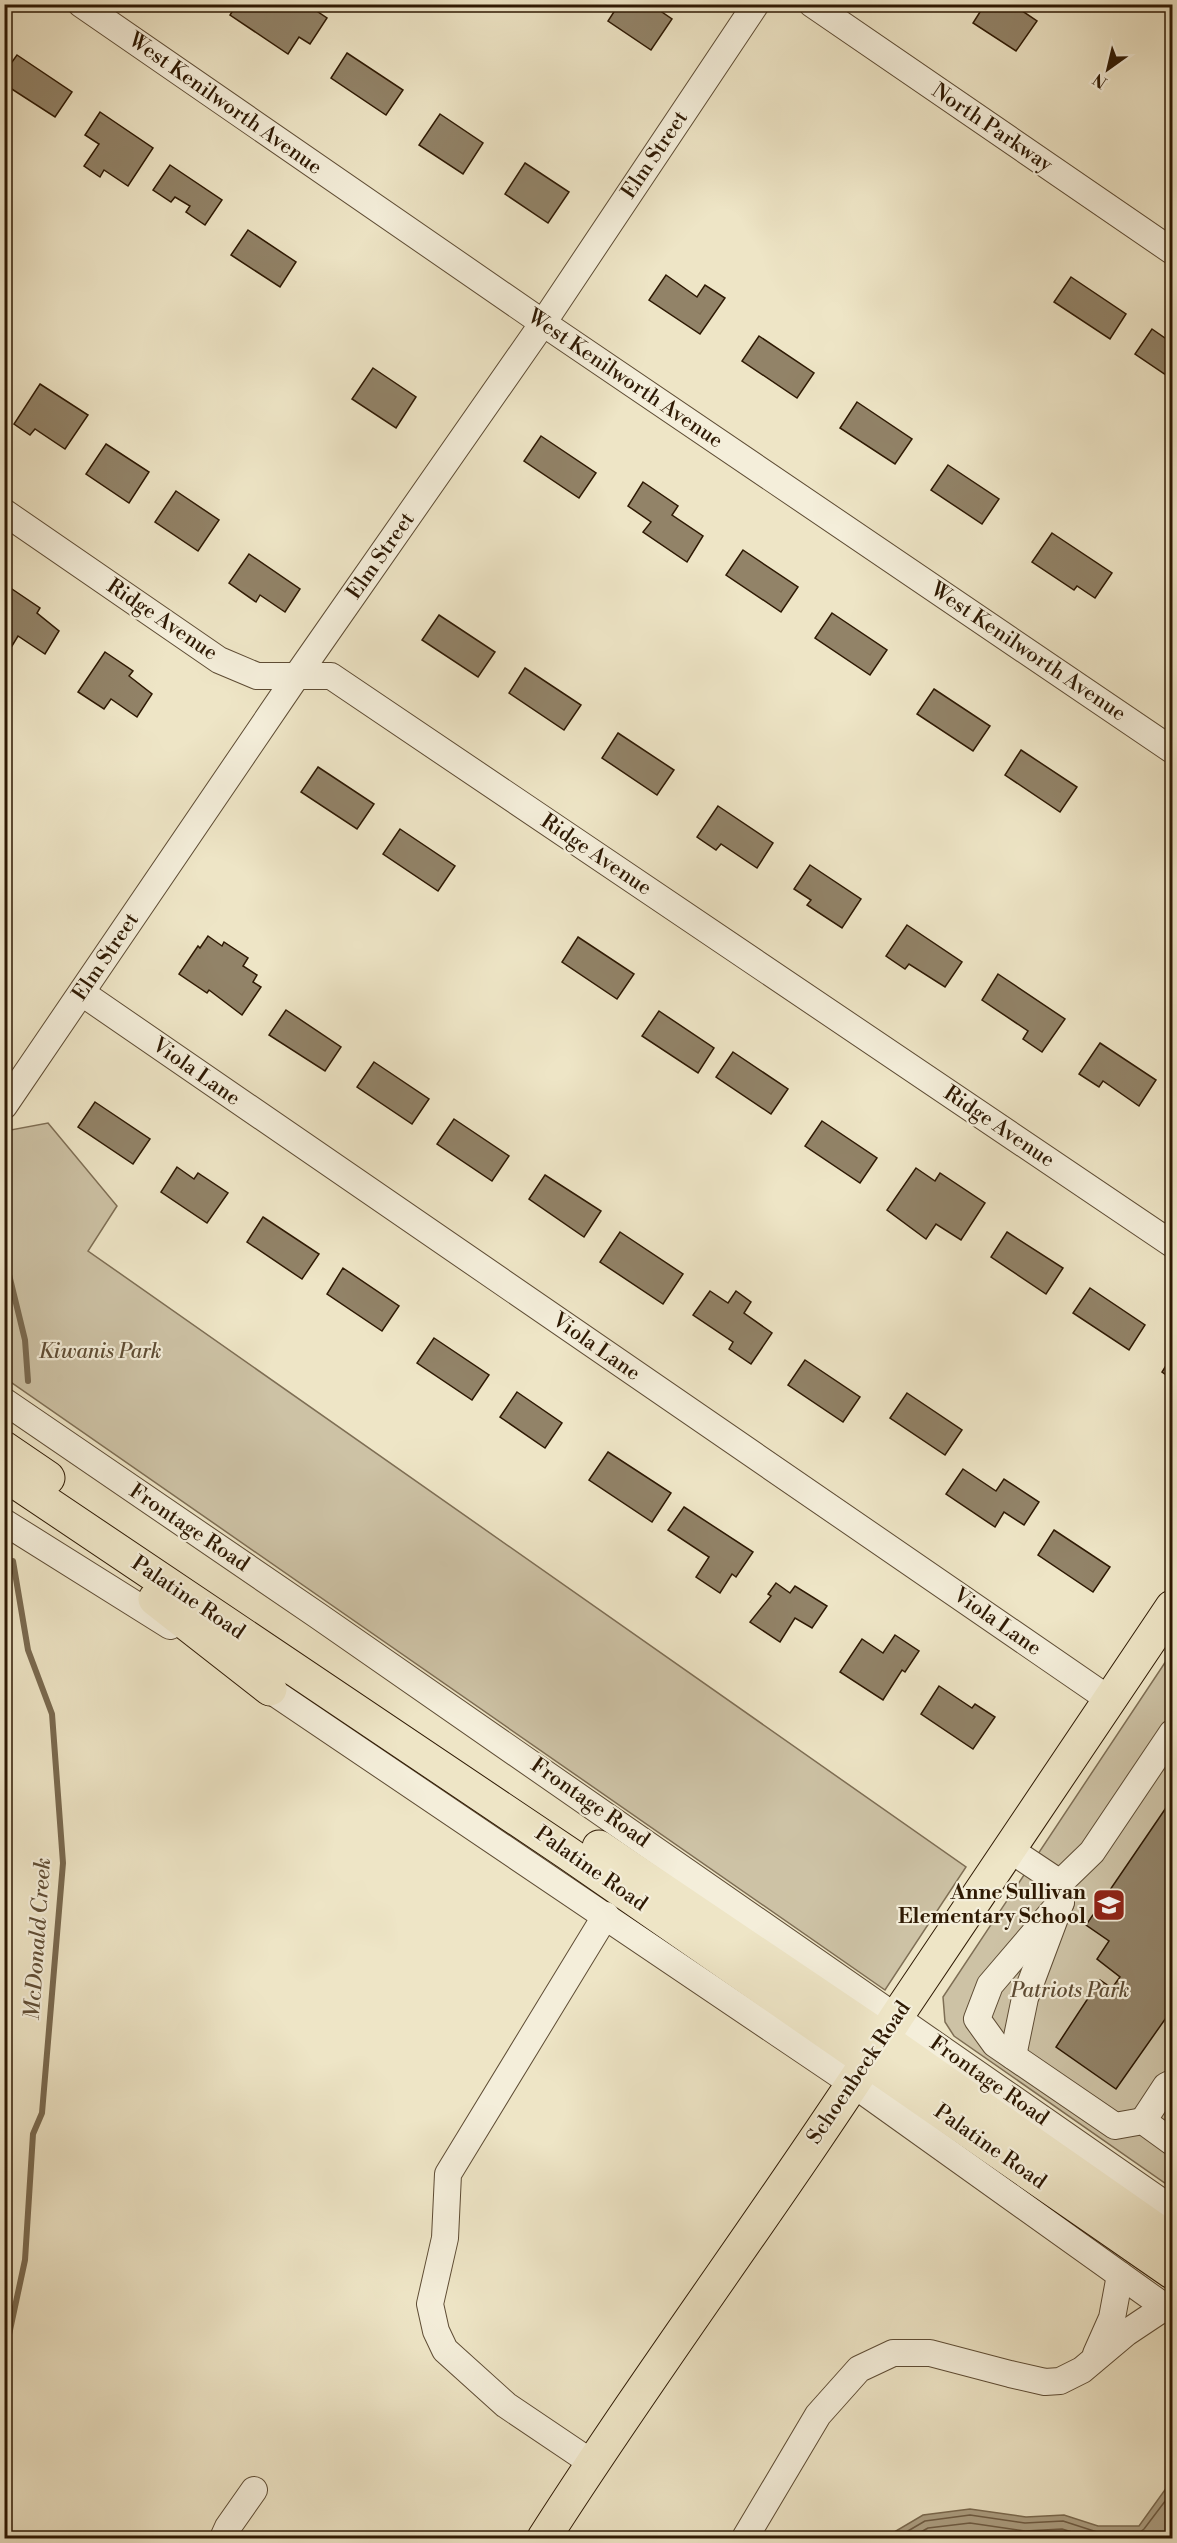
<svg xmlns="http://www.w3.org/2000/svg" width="1177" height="2543" viewBox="0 0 1177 2543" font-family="'Libre Bodoni',serif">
<rect width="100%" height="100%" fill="#eee5c6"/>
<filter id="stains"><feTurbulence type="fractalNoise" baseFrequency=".00333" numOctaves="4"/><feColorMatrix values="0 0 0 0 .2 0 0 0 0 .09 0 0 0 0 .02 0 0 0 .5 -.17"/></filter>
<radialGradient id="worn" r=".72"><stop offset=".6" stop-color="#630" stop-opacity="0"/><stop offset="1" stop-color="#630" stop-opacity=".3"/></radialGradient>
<g fill="#cdc2a5" stroke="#7e6e54" stroke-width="1.5">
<polygon points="48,1123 117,1206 88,1251 966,1867 885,1990 5,1378 5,1131"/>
<polygon points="1172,1652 1172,2188 954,2036 945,2022 943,1997"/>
</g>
<polygon fill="#ada084" stroke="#7a6a50" stroke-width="1.5" points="1172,2480 1172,2538 884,2538 923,2515 970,2509 1026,2517 1064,2515 1098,2526 1139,2526"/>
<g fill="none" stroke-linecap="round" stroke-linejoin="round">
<g stroke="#6e5c44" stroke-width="1.5">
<polyline points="896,2538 925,2521 970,2515 1025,2523 1063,2521 1097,2532 1140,2532 1144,2529 1172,2492"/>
<polyline points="910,2538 928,2528 970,2523 1025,2531 1062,2529 1092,2538"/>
<polyline points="928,2538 970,2532 1017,2538"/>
</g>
<g stroke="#7a6a50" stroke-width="6">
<polyline points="4,1254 25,1340 28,1381"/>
<polyline points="4,2358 25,2260 33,2134 42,2113 63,1863 52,1714 28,1650 13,1561"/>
</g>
</g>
<g fill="#928368" stroke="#2e1903" stroke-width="1.5">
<polygon points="237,4 306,4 327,18 310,44 299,37 288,54 230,15"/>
<polygon points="619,4 650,4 672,19 651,50 608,21"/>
<polygon points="985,4 1012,4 1037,21 1016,51 973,23"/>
<polygon points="347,53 403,90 386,115 331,78"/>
<polygon points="17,55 72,92 55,117 4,84 4,73"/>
<polygon points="100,112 153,148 128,186 104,170 100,177 84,166 99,144 85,135"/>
<polygon points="440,114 483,143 463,174 419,145"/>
<polygon points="525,163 569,192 548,223 505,194"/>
<polygon points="170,165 222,200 205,225 186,212 190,206 175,197 171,202 153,190"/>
<polygon points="248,230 296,262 280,287 231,255"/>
<polygon points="666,275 697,297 705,285 725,298 700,334 649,300"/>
<polygon points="1071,277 1126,314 1110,339 1054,302"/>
<polygon points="1152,329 1172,343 1172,379 1135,354"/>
<polygon points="759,336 814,373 797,398 742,361"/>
<polygon points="373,368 416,397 396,428 352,399"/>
<polygon points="40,384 88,415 65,449 35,429 30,435 14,424"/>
<polygon points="857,402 912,439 895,464 840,428"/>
<polygon points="541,436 596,473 579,498 524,461"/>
<polygon points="106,444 149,472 129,503 86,474"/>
<polygon points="948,465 999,499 982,524 931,490"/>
<polygon points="643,482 678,506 672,515 703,536 687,562 643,532 651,522 628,506"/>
<polygon points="176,491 219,520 198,551 155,522"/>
<polygon points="1052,533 1112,573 1095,598 1077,586 1074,590 1032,562"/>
<polygon points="743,550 798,587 781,612 726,575"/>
<polygon points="249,554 300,589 285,612 260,595 256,602 229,583"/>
<polygon points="12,589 40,608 37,613 59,631 45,654 18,636 12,646 4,641 4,601"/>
<polygon points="832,613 887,650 870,675 815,638"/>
<polygon points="439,615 495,652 478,677 422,640"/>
<polygon points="105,652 133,671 129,676 152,694 137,717 111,699 104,709 78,692"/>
<polygon points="525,668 581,705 564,730 509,693"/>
<polygon points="934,689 990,726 973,751 917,714"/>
<polygon points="618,733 674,770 657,795 602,758"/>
<polygon points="1021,750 1077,787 1060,812 1005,775"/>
<polygon points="318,767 374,804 357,829 301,792"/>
<polygon points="718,806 773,843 757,868 721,844 716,850 697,837"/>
<polygon points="400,829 455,866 438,891 383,854"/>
<polygon points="810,865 861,899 842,928 807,905 811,900 794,889"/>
<polygon points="907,925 962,962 945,987 909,964 905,969 886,956"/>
<polygon points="208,936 222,946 224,942 248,958 243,966 257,975 253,982 261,987 242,1015 209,990 207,993 179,974 198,946 200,948"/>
<polygon points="578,937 634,974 617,999 562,962"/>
<polygon points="998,974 1065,1019 1042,1052 1023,1039 1028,1031 982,1000"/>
<polygon points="286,1010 341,1047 325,1071 269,1035"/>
<polygon points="659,1011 714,1048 698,1073 642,1036"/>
<polygon points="1100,1043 1156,1080 1139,1106 1103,1081 1099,1087 1079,1074"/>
<polygon points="733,1052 788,1089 771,1114 716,1077"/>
<polygon points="374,1062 429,1099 412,1124 357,1087"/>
<polygon points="95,1102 150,1139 133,1164 78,1127"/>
<polygon points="454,1119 509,1156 492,1181 437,1144"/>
<polygon points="822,1121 877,1158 860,1183 805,1146"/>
<polygon points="177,1167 194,1179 198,1173 228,1193 207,1223 161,1192"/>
<polygon points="916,1168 935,1181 940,1173 985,1203 961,1240 936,1224 926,1239 887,1210"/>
<polygon points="545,1175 601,1211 584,1237 529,1199"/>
<polygon points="263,1217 319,1254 302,1279 247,1242"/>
<polygon points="620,1232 683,1274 663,1304 600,1262"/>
<polygon points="1007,1232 1063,1268 1046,1294 991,1257"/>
<polygon points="343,1268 399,1306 382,1331 327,1294"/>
<polygon points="1090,1288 1145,1325 1129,1350 1073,1313"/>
<polygon points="710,1291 728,1303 736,1291 751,1302 744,1313 772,1333 751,1364 729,1349 733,1342 693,1315"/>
<polygon points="434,1338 489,1375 472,1400 417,1363"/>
<polygon points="1172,1356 1172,1379 1162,1372"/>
<polygon points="805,1360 860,1397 843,1422 788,1385"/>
<polygon points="517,1392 562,1423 545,1448 500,1417"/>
<polygon points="907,1393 962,1430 945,1455 890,1418"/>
<polygon points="608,1452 671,1493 652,1522 589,1480"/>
<polygon points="963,1469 996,1491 1004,1479 1039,1502 1024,1525 1004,1512 995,1527 946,1494"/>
<polygon points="684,1507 753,1552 736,1577 732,1574 720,1593 696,1577 709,1557 668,1530"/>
<polygon points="1054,1530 1110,1567 1093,1592 1038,1555"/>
<polygon points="776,1583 790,1593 795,1586 827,1606 812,1628 795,1618 780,1642 750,1622 771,1596 768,1594"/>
<polygon points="895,1635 919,1651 905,1672 902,1670 883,1700 840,1672 862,1639 883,1653"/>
<polygon points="939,1686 972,1708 975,1704 995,1717 973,1749 921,1714"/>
<polygon points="1172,1799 1172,2018 1168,2015 1116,2089 1056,2047 1100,1980 1112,1988 1120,1977 1097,1959 1109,1941 1086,1925"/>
</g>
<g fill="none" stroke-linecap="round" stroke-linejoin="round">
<g stroke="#5e4c34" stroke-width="28">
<g id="minor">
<polyline points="81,4 543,323 1172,750"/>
<polyline points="812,4 1172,251"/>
<polyline points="4,512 219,660 257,676 331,676 1172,1244"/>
<polyline points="82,993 1110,1700"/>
<polyline points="4,1106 296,677 543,323 756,4"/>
<polyline points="4,1401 317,1615 1172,2209"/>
<polyline points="4,1522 170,1626"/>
<polyline points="254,1679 853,2084 1172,2312"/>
<polyline points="1009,1849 1060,1883 1061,1902 1025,1998 1013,2056"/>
<polyline points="1060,1883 1092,1852 1172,1733"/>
<polyline points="1061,1902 990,1985 977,2019 995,2044 1115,2126 1143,2121 1172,2142"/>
<polyline points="1143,2121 1166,2086 1172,2083"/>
<polyline points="1096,2354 1112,2318 1120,2275"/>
<polyline points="592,2463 506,2405 445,2350 436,2331 430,2304 445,2238 448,2174 606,1915"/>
<polyline points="223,2538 228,2527 254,2490"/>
<polyline points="745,2538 818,2415 859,2369 893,2353 930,2353 1010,2374 1045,2382 1060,2381 1082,2370 1126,2333 1165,2307"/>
</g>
</g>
<g stroke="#2e1903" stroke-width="35">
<path id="major" d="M544 2538C657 2361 784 2193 897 2016L1172 1607"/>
</g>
<g stroke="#2e1903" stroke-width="35">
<g id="highway">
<polyline points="4,1448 48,1478"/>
<polyline points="4,1474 569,1854 1172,2272"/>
<polyline points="155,1599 270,1689"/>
<polyline points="599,1847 882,2038 1172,2241"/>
</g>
</g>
<use href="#minor" stroke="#f4eeda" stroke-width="26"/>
<use href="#major" stroke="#eee5c6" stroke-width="33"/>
<use href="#highway" stroke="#eee5c6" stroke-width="33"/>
</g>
<defs>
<g id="school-square" transform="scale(1.725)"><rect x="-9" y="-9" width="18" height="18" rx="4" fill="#8f2418" stroke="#f4eeda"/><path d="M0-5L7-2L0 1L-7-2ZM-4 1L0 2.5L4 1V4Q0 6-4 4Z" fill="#fff"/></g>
</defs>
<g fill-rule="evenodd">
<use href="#school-square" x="1109" y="1905"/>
</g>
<g text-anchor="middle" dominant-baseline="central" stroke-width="4.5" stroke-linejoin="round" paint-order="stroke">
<g font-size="21" fill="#2e1903" stroke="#f4eeda">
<text transform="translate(225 104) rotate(35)">West Kenilworth Avenue</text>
<text transform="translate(992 128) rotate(34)">North Parkway</text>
<text transform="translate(655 155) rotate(-56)">Elm Street</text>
<text transform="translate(625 379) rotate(34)">West Kenilworth Avenue</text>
<text transform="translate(381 556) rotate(-55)">Elm Street</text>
<text transform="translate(162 620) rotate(34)">Ridge Avenue</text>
<text transform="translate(1028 652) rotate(34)">West Kenilworth Avenue</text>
<text transform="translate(596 855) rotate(34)">Ridge Avenue</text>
<text transform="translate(106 957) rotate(-56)">Elm Street</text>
<text transform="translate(196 1072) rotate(35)">Viola Lane</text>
<text transform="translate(999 1127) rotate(34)">Ridge Avenue</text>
<text transform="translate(596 1347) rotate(35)">Viola Lane</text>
<text transform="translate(189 1528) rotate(34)">Frontage Road</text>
<text transform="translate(188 1598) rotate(34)">Palatine Road</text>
<text transform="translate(997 1622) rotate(35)">Viola Lane</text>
<text transform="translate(590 1803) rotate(35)">Frontage Road</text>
<text transform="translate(591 1869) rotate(35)">Palatine Road</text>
<text transform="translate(859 2073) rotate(-56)">Schoenbeck Road</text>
<text transform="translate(989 2081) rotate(35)">Frontage Road</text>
<text transform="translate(990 2147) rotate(35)">Palatine Road</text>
</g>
<g font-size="21" font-style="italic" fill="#5e4c34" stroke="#f4eeda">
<text x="100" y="1352">Kiwanis Park</text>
<text x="1070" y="1991">Patriots Park</text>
</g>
<g font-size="21" font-weight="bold" fill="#2e1903" stroke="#f4eeda" text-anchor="end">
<text x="1086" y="1893">Anne Sullivan<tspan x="1086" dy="24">Elementary School</tspan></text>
</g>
<g font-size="22" font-style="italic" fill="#614f37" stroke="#f4eeda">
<text transform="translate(38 1939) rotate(-86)">McDonald Creek</text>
</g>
</g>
<rect width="1177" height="2543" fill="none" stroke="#eee5c6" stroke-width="24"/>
<rect x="6" y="6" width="1165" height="2531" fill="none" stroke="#2e1903" stroke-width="3"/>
<rect x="12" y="12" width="1153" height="2519" fill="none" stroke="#2e1903" stroke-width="1.5"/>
<g transform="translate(1108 69) rotate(214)" stroke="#f4eeda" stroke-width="4.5" paint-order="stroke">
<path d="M0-4.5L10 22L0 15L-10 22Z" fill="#2e1903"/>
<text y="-9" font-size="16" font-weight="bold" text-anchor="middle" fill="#2e1903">N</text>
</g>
<rect width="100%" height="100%" filter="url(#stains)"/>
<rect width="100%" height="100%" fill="url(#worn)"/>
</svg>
